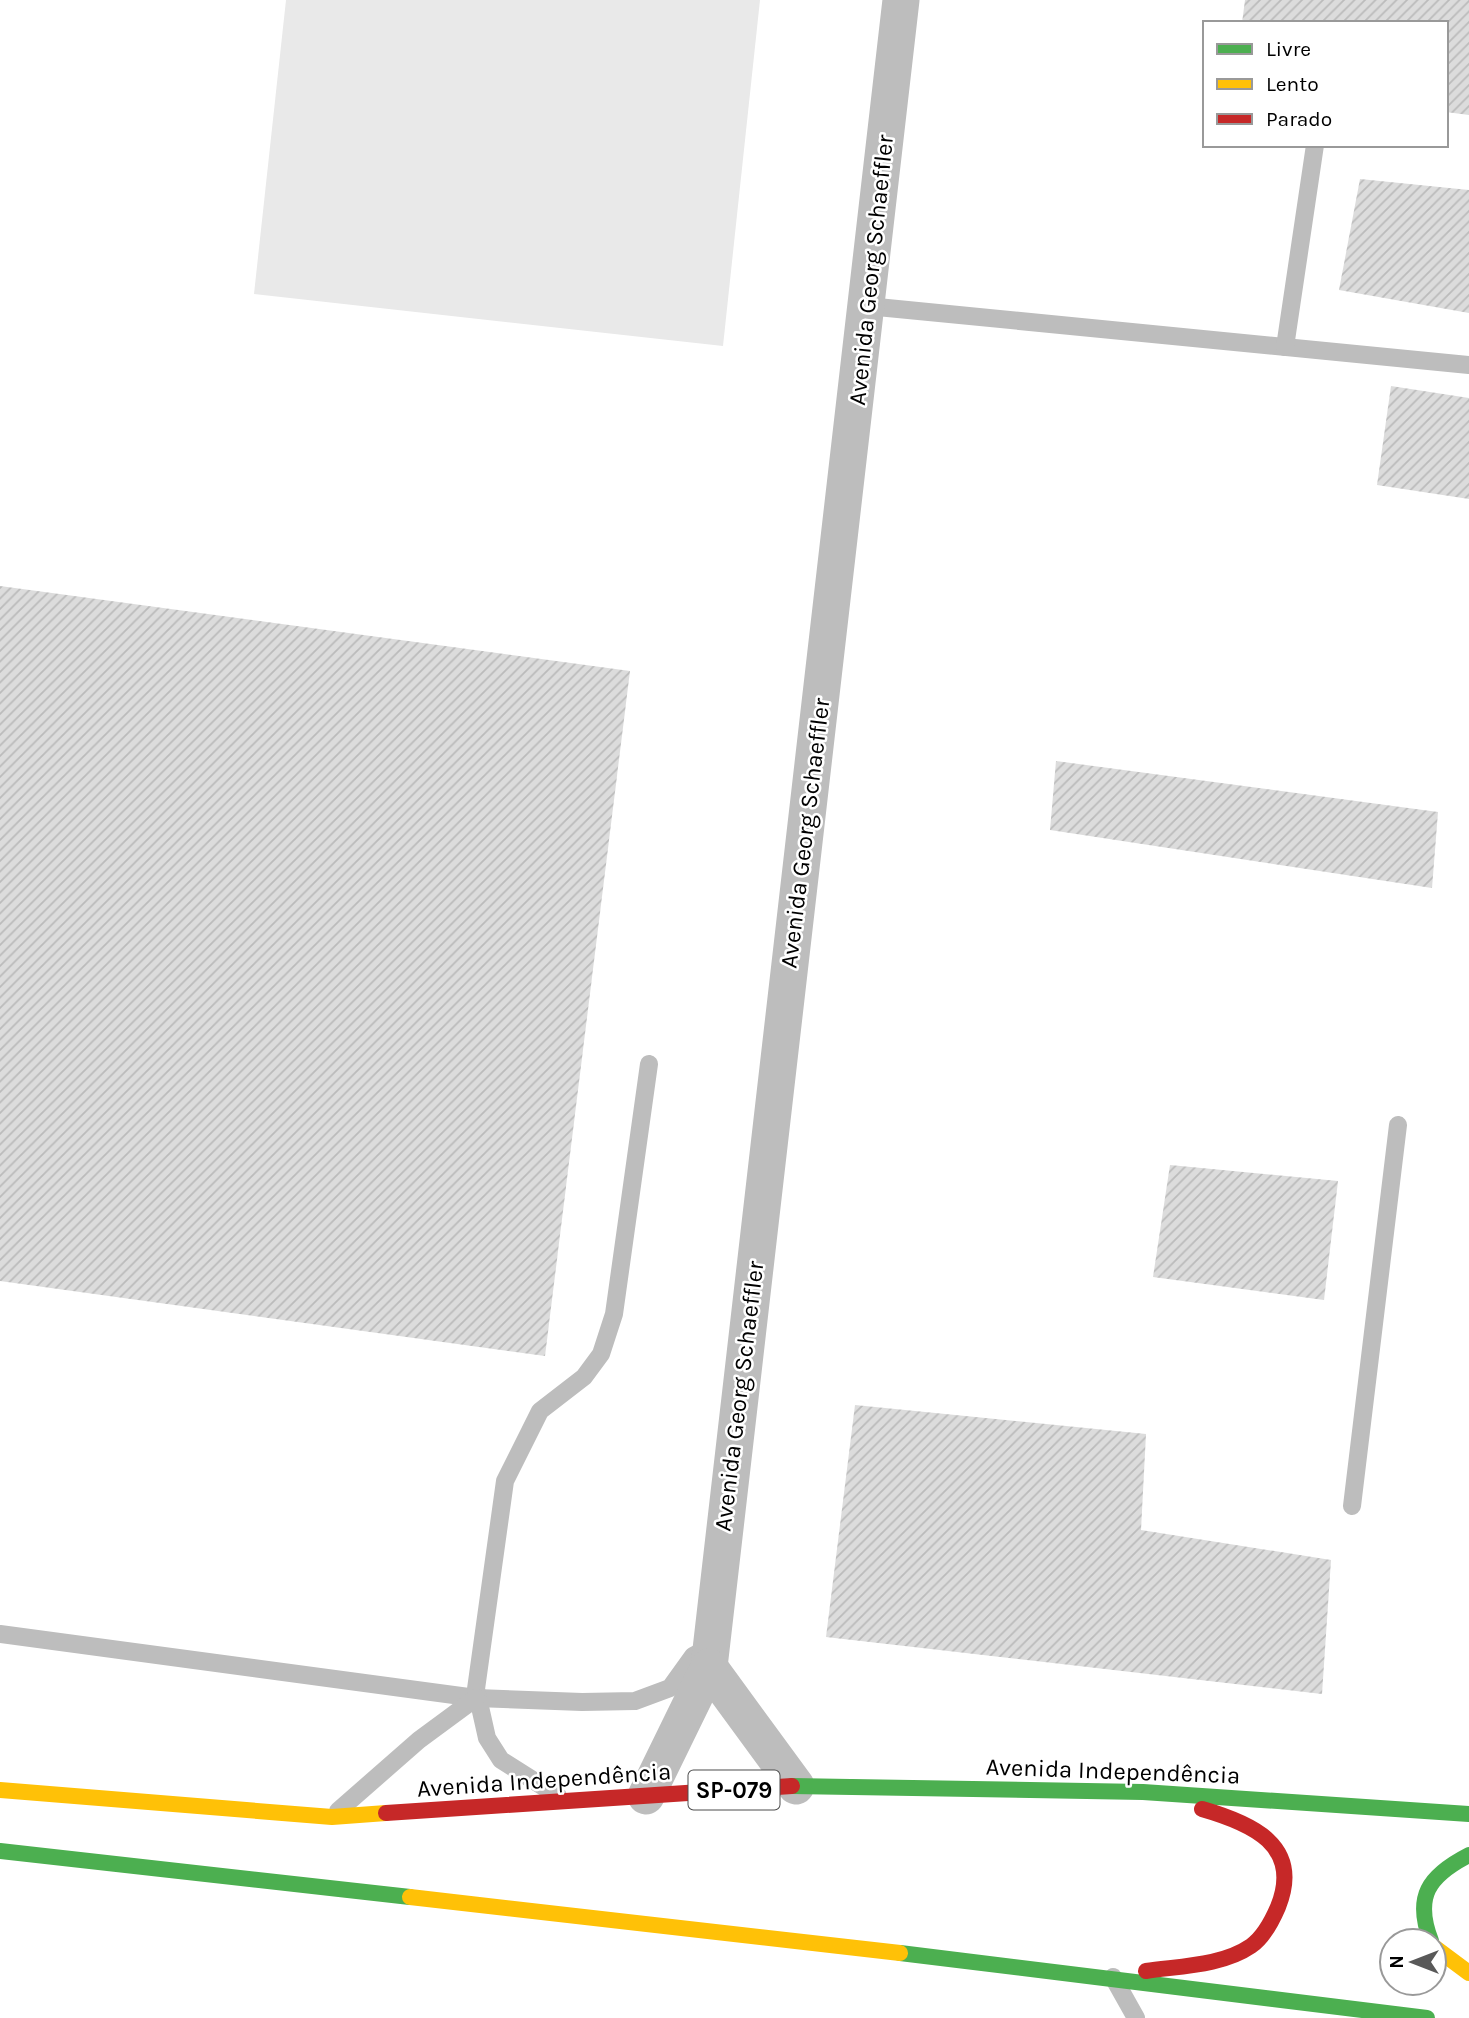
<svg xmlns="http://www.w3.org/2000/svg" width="1469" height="2018" viewBox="0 0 1469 2018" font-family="Karla,sans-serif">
<defs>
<pattern id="building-hatch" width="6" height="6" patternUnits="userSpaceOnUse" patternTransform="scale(1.75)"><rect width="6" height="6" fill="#dcdcdc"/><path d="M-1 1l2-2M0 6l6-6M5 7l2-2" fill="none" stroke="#bbb"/></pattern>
</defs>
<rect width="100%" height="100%" fill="#fff"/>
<polygon fill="#e9e9e9" points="286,0 760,0 723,346 254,294"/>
<g fill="url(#building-hatch)">
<polygon points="1245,0 1469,0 1469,115 1446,112 1446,23 1242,23"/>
<polygon points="1360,179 1469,190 1469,313 1339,290"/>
<polygon points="1391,386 1469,398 1469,499 1377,485"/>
<polygon points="0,586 630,671 545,1356 0,1281"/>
<polygon points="1056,761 1438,812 1432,888 1050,830"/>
<polygon points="1170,1165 1338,1181 1324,1300 1153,1277"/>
<polygon points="855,1405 1146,1434 1141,1530 1331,1560 1322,1694 826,1637"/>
</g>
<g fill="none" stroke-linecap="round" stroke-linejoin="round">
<g stroke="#bdbdbd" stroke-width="18">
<polyline points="867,306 1469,365"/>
<polyline points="1285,347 1315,145"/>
<polyline points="1352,1506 1398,1125"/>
<polyline points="0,1634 476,1698 582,1702 635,1701 670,1688 693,1656 710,1647"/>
<polyline points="558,1796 501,1760 487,1738 476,1689 505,1481 540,1411 584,1377 601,1354 614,1314 649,1064"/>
<polyline points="338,1811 419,1740 476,1698"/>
<polyline points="1113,1977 1136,2018"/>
</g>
<g stroke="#bdbdbd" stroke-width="37">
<polyline points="709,1667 901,0"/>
<polyline points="646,1796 709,1667 796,1786"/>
</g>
<g stroke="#4caf50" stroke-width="16">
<polyline points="792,1786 1143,1792 1469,1814"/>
<polyline points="0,1851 410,1897"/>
<path d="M1431 1941C1414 1897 1428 1876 1469 1855"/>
<polyline points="900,1953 1427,2018"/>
</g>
<g stroke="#ffc107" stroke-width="16">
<polyline points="0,1790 332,1817 386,1813"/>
<polyline points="410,1897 900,1953"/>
<polyline points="1434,1947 1469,1973"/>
</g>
<g stroke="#c62828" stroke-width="16">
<polyline points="386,1813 792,1786"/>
<path d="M1146 1971C1179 1966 1222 1966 1251 1946 1264 1937 1272 1921 1278 1907 1303 1845 1251 1823 1202 1809"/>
</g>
</g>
<g text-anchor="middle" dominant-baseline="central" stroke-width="5" stroke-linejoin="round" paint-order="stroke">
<rect fill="#fff" stroke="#4c4c4c" stroke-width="2" x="688.5" y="1770.5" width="91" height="39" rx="5"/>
<g font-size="23" font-weight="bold" fill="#000">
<text x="734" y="1790">SP-079</text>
</g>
<g font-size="24" fill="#000" stroke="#fff">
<text transform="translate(871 270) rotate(-84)">Avenida Georg Schaeffler</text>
<text transform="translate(805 833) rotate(-83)">Avenida Georg Schaeffler</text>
<text transform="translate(739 1396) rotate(-83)">Avenida Georg Schaeffler</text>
<text transform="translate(1113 1771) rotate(2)">Avenida Independência</text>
<text transform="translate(544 1780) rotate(-4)">Avenida Independência</text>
</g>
</g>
<rect x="1203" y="21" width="245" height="126" fill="#ffffff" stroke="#999999" stroke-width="2"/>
<rect x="1217" y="44" width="35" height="10" fill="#4caf50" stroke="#999999" stroke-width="2"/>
<text x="1266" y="56" font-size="21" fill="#000000">Livre</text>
<rect x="1217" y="79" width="35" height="10" fill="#ffc107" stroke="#999999" stroke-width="2"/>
<text x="1266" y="91" font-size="21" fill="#000000">Lento</text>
<rect x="1217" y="114" width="35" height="10" fill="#c62828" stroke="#999999" stroke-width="2"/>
<text x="1266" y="126" font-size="21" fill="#000000">Parado</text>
<g transform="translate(1413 1962) rotate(270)"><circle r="33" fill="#ffffff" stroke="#999999" stroke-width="2"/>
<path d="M0-5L12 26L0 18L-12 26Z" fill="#595959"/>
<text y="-10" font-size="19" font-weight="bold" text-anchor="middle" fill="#000000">N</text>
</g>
</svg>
